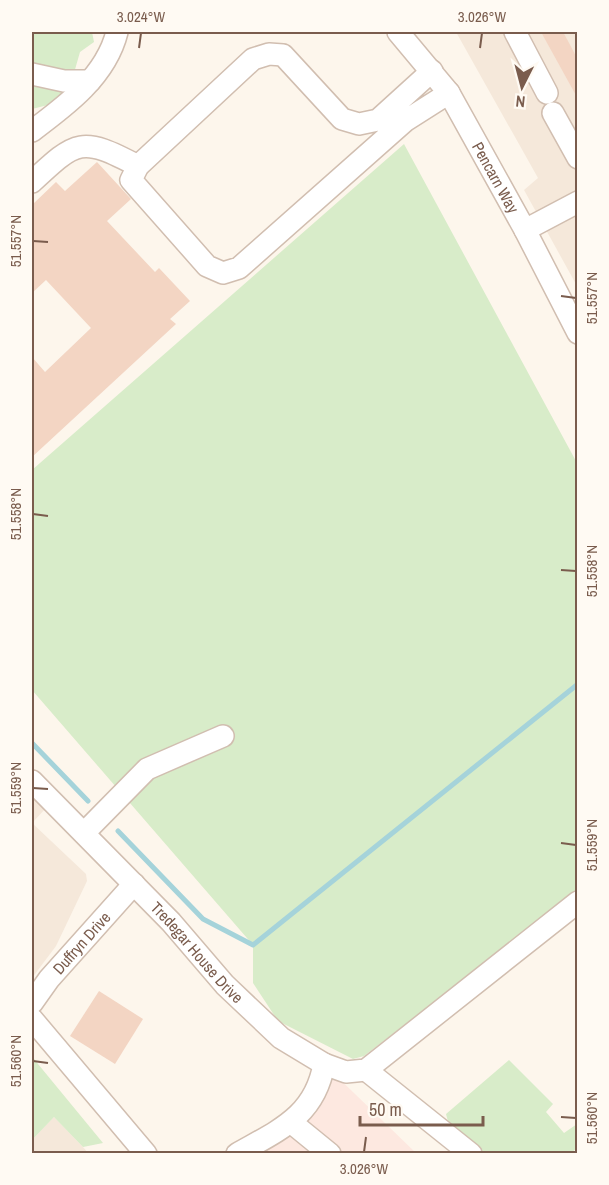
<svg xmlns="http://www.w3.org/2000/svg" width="609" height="1185" viewBox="0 0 609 1185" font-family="'Archivo Narrow',sans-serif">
<rect width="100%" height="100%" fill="#fdf6ec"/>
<g fill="#f5e8da">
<polygon points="456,32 577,32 577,286 524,190 538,178"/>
<polygon points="32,793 46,808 32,823 86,874 87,881 56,946 32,978"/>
<polygon points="54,1117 83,1147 88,1153 32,1154 32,1140"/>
</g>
<polygon fill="#fde8e0" points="324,1064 416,1153 237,1154 292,1122"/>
<g fill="#d8ecc9">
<polygon points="32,32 92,32 94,42 80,52 74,73 32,65"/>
<polygon points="32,81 65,88 65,93 48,105 32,109"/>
<polygon points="404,144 577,463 577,892 364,1056 353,1059 278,1021 253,983 253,945 32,690 32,470"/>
<polygon points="32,1056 38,1064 103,1143 83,1147 54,1117 32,1140"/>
<polygon points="509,1060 553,1104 546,1112 564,1133 577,1124 577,1148 571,1153 483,1153 450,1129 446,1114"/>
</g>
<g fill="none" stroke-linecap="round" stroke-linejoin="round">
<g stroke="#a5d3da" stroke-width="5">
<polyline points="32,743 88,801"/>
<polyline points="118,831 203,919 253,945 578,684"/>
</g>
</g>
<g fill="#f3d5c3">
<polygon points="541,32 563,32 568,41 578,60 578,99"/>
<polygon points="97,162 131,199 107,221 155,272 159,268 190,301 170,319 176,324 32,457 32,357 45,372 91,328 46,280 32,293 32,205 56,182 65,191"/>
<polygon points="99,991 143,1019 115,1064 70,1036"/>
</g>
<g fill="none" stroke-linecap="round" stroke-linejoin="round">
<g stroke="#d1beb0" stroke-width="24">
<g id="minor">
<path id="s1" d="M398 32 449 93 525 230 578 333"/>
<polyline points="515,32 547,93"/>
<polyline points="432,71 378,120 359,124 342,119 283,55 269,54 253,59 138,166 131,180 207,266 223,273 239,268 405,121 449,93"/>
<polyline points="32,74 64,81 90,81"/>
<polyline points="553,113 578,158"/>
<path d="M32 131C67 105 106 76 117 32"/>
<path d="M32 182C77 140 81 136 138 166"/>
<polyline points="525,230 578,202"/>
<path id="s2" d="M32 781 171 922 225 985 281 1038 324 1064C315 1116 279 1130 237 1154"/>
<polyline points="84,833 147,769 223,736"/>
<path id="s3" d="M32 1003 49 979 134 884"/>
<polyline points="32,1019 146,1154"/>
<polyline points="324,1064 346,1072 366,1070 578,902"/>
<polyline points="366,1070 471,1154"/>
<polyline points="292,1123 330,1154"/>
</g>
</g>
<use href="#minor" stroke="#fff" stroke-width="21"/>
</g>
<path fill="none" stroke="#7a5c4d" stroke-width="2" d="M139 48 141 33M480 48 482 33M33 241 48 242M561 296 576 298M33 514 48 516M561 570 576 571M33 788 48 789M561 843 576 845M33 1061 48 1063M561 1117 576 1118M364 1152 366 1137"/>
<g text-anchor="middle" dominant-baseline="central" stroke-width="4.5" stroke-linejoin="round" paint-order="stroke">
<g font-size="16" fill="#7a5c4d" stroke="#fffaf3">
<text stroke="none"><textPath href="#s1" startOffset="176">Pencarn Way</textPath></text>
<text stroke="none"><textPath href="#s3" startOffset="78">Duffryn Drive</textPath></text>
<text stroke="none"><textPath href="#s2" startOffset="238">Tredegar House Drive</textPath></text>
</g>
</g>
<rect width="609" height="1185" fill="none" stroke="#fffaf3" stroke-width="66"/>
<g transform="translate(522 87) rotate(186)" stroke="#fffaf3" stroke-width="4.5" paint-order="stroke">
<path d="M0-4.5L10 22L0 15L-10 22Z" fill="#7a5c4d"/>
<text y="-9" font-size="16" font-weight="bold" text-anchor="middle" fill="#7a5c4d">N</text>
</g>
<path d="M360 1116v9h123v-9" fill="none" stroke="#7a5c4d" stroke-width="3"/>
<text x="369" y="1116" font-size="18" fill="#7a5c4d" stroke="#fffaf3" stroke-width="4.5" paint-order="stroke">50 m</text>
<rect x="33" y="33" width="543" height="1119" fill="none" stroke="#7a5c4d" stroke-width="2"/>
<g font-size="15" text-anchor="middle" fill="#7a5c4d">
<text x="141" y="22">3.024°W</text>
<text x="482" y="22">3.026°W</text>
<text transform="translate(16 241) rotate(-90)" y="5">51.557°N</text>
<text transform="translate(592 298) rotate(-90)" y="5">51.557°N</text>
<text transform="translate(16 514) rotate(-90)" y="5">51.558°N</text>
<text transform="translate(592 571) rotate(-90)" y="5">51.558°N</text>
<text transform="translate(16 788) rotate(-90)" y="5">51.559°N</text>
<text transform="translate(592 845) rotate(-90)" y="5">51.559°N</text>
<text transform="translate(16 1061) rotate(-90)" y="5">51.560°N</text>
<text transform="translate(592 1118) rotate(-90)" y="5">51.560°N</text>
<text x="364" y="1174">3.026°W</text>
</g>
</svg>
